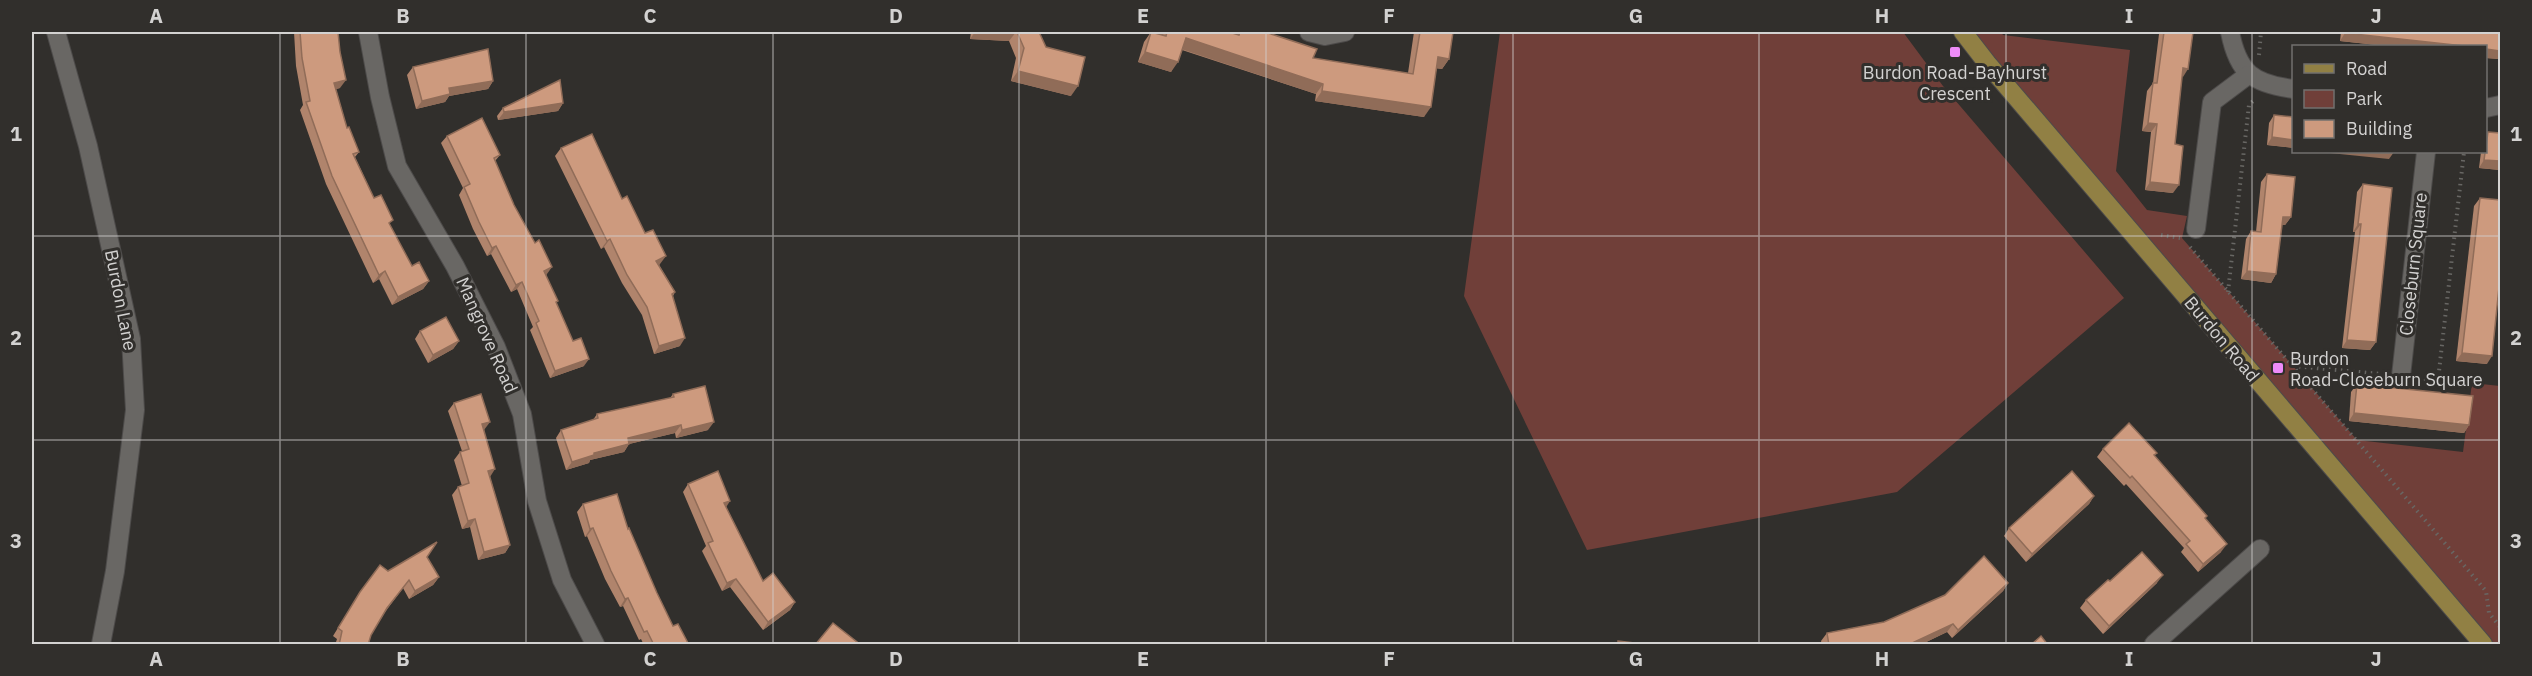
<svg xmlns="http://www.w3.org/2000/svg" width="2532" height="676" viewBox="0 0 2532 676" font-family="'IBM Plex Sans',sans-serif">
<rect width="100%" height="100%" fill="#312f2c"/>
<g fill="#703f39">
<polygon points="1500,32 1903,32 1943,86 2124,298 1897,492 1587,550 1464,296"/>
<polygon points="1963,32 2001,32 2003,35 2130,50 2116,171 2147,210 2187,216 2182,238 2357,440 2463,452 2472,383 2500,386 2500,644 2483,644"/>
</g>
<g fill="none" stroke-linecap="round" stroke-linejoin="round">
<g stroke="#4d4b4a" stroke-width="20">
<g id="minor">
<polyline points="56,32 88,146 131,339 135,410 115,571 101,644"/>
<polyline points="368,32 380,97 397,166 455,266 496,347 522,414 537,501 562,580 595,644"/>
<polyline points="1309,32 1325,36 1345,32"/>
<path d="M2230 32C2238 73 2253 84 2294 89"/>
<polyline points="2486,108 2500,105"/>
<polyline points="2196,229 2212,102 2248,75"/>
<polyline points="2401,376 2426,152"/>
<polyline points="2154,644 2260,549"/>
</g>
</g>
<g stroke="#4d4b4a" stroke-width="20">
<polyline id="major" points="1963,32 1987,63 2483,644"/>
</g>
<g stroke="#686764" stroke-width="4" stroke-dasharray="1.5 4.5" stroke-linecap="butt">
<polyline points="2259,55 2261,32"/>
<polyline points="2161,235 2180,238"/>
<polyline points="2190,247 2486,591 2489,613 2500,627"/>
<polyline points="2228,292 2249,105 2255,99"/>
<polyline points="2293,366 2381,374"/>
<polyline points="2418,378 2438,380 2464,152"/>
</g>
<use href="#minor" stroke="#696764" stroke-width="18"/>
<use href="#major" stroke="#918044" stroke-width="18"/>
</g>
<g fill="#b0846c">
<polygon points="294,32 338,32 340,88 336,89 347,128 359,152 355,157 374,198 412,266 429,281 423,289 392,305 379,279 373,283 326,184 300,110 303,105 296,66"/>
<polygon points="953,32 1039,32 1046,47 1071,96 1011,81 1016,58 1009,41 970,39 971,32"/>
<polygon points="1151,32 1162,35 1163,32 1229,32 1236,34 1237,32 1265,32 1313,58 1408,73 1414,32 1449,32 1449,59 1442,69 1437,68 1424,117 1315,101 1316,94 1182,50 1171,72 1138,62 1144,42"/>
<polygon points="2161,32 2193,32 2182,77 2175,144 2173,193 2145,190 2151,132 2142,131 2147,91 2153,83 2159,34"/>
<polygon points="2341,32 2500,32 2499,59 2486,58 2486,46 2386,46 2340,41"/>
<polygon points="413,67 493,81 488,89 449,96 445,102 416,109 407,75"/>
<polygon points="563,103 558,111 498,120 497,116 503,108"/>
<polygon points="2274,115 2294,117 2294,148 2267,145 2269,123"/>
<polygon points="2488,132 2500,170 2479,168 2481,152 2486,152 2486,135"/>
<polygon points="447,136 500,155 495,161 514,205 547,274 546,275 556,304 584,366 550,378 530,330 533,327 517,289 511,292 491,254 487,256 473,229 459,195 463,188 441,143"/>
<polygon points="561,148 622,199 645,233 660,264 659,265 675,292 673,296 680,346 654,354 642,315 622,283 604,247 601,249 555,156"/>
<polygon points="2267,174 2291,217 2285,225 2282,225 2276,274 2271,283 2241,279 2246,239 2251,231 2256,232 2261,182"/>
<polygon points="2363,184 2376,342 2370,350 2342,348 2355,232 2353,232 2357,192"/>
<polygon points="2480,198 2487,364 2456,361 2474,206"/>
<polygon points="420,331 459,341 453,349 428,363 415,339"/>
<polygon points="2357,384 2469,425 2464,433 2349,421 2351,392"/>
<polygon points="673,394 708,430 676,438 675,433 629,444 624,452 590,460 589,463 566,470 556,438 561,430 593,420 597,414 670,398"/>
<polygon points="454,403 484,429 490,477 510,545 505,553 478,560 470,527 462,529 452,495 458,487 462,486 454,460 460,452 462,451 448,411"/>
<polygon points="2103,449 2157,453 2154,456 2205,518 2221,552 2198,572 2181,552 2184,548 2126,484 2124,486 2097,457"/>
<polygon points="688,484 726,507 763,581 795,602 790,610 763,630 730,587 722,591 702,551 706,546 683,492"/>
<polygon points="2094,496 2089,504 2026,562 2004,536 2009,528"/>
<polygon points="583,504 628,529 657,593 673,626 689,645 644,645 641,639 639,640 623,606 620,607 605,579 587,536 585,537 577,512"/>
<polygon points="427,557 439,577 433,585 409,599 403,588 385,612 371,635 368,645 335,645 337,639 333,636 360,592 388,571"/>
<polygon points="2110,581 2157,583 2103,634 2080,608 2086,600"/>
<polygon points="2008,583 2003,591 1952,638 1947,632 1920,645 1822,645 1821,641 1827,633 1884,622"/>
</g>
<g fill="#906c58">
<polygon points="975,32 1016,32 1009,41 970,39"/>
<polygon points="2345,33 2464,46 2386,46 2340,41"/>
<polygon points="1186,38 1323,84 1316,94 1178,48"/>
<polygon points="2486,49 2500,51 2500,56 2499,59 2486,58"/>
<polygon points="1145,52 1178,62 1171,72 1138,62"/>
<polygon points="1438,57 1449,59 1442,69 1431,68"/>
<polygon points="2183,68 2188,69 2183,77"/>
<polygon points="1018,71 1078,86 1071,96 1011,81"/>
<polygon points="346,80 340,88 328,91 334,83"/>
<polygon points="493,81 488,89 449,96 445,102 416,109 422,101 449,88"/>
<polygon points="1322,91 1431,107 1424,117 1315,101"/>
<polygon points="563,103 558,111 498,120 504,112"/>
<polygon points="2148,123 2157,124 2151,132 2142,131"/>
<polygon points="2272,137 2294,140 2294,148 2267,145"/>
<polygon points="2320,152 2394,152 2389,159"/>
<polygon points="2484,160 2500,161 2500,170 2479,168"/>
<polygon points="2150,182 2179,185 2173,193 2145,190"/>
<polygon points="2283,217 2291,217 2285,225 2277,225"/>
<polygon points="2358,224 2361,224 2355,232 2353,232"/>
<polygon points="610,239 604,247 601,249 607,241"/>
<polygon points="496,246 491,254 487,256 492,248"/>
<polygon points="666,256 660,264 650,269 656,261"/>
<polygon points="552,267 547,274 539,278 544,271"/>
<polygon points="385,271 379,279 373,283 379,275"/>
<polygon points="2247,271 2276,274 2271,283 2241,279"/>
<polygon points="429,281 423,289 392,305 398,297"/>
<polygon points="522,282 517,289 511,292 516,285"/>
<polygon points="685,338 680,346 654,354 659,346"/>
<polygon points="2347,340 2376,342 2370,350 2342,348"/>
<polygon points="459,341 453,349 428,363 433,355"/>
<polygon points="2462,353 2492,356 2487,364 2456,361"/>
<polygon points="589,359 584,366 550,378 555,371"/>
<polygon points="2354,413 2469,425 2464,433 2349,421"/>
<polygon points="490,422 484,430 482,424"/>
<polygon points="714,422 708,430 676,438 682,430"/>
<polygon points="681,425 675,433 629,444 624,452 590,460 589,463 566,470 572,462 628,438"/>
<polygon points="495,469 490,477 488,471"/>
<polygon points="2094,496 2089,504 2026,562 2032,554"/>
<polygon points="730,501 725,509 724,503"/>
<polygon points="475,519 470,527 462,529 468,521"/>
<polygon points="593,528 587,536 585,537 590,529"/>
<polygon points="2227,544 2221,552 2198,572 2203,564"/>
<polygon points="510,545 505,553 478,560 484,552"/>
<polygon points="2163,575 2157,583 2103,634 2109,626"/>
<polygon points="439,577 433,585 409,599 415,591"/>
<polygon points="736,579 730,587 722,591 727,583"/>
<polygon points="2008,583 2003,591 1952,638 1958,630"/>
<polygon points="628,598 623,606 620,607 625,599"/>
<polygon points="795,602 790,610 763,630 768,622"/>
<polygon points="1953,624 1947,632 1920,645 1908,645"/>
</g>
<g fill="#cd9a7e" stroke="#906c58" stroke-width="1.5">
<polygon points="300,32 338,32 340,52 346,80 334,83 347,128 349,127 359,152 353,154 374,198 381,195 393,220 389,223 412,266 419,262 429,281 398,297 385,271 379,275 332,176 306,102 310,101 302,58"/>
<polygon points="1017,32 1039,32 1046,47 1085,57 1078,86 1018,71 1024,48"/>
<polygon points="1151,32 1166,36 1167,32 1229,32 1239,35 1240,32 1265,32 1317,49 1313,58 1413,74 1420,32 1453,32 1449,59 1438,57 1431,107 1322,91 1323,84 1186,38 1178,62 1145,52"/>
<polygon points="2164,32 2193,32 2188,69 2183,68 2175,144 2183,146 2179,185 2150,182 2157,124 2148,123 2153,83 2157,83"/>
<polygon points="2346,32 2500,32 2500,51 2486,49 2486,46 2464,46 2345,33"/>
<polygon points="488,49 493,81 449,88 450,94 422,101 413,67"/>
<polygon points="560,80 563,103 504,112 503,108"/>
<polygon points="2274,115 2294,117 2294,140 2272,137"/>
<polygon points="482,118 500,155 494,158 514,205 535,243 539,240 552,267 544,271 558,301 556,302 573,341 581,338 589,359 555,371 536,323 539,321 522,282 516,285 496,246 492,248 479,222 464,187 470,184 447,136"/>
<polygon points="2488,132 2500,133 2500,161 2484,160"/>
<polygon points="592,134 622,199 627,196 645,233 653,230 666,256 656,261 675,292 672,294 685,338 659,346 647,307 627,275 610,239 607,241 561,148"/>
<polygon points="2267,174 2295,177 2291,217 2283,217 2276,274 2247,271 2251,231 2261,232"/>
<polygon points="2363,184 2392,188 2376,342 2347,340 2361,224 2358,224"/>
<polygon points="2480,198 2500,200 2500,277 2492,356 2462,353"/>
<polygon points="446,317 459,341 433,355 420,331"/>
<polygon points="2357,384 2473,396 2469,425 2354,413"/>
<polygon points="705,386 714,422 682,430 681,425 628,438 629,444 594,453 594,455 572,462 561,430 598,418 597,414 674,397 673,394"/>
<polygon points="481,394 490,422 482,424 495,469 488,471 510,545 484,552 475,519 468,521 458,487 469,483 460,452 469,449 454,403"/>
<polygon points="2129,423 2157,453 2154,455 2207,516 2205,518 2227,544 2203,564 2186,544 2190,541 2132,476 2130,478 2103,449"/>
<polygon points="718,471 730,501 724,503 763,581 773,573 795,602 768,622 736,579 727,583 708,543 713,541 688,484"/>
<polygon points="2072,471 2094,496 2032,554 2009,528"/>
<polygon points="617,494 628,529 629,528 657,593 673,626 678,624 689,645 654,645 647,631 644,632 628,598 625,599 611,571 593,528 590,529 583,504"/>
<polygon points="437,542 427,557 439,577 415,591 409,580 387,608 371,635 368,645 339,645 342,631 338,628 360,592 380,565 388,571"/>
<polygon points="2142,552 2163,575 2109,626 2086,600 2108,580 2110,581"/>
<polygon points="1984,556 2008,583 1958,630 1953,624 1908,645 1829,645 1827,633 1884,622 1945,595"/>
<polygon points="833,623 857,642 855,645 815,645"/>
<polygon points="2041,636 2048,645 2031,645"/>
<polygon points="1618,641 1651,645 1618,645"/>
</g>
<path fill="none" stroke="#d3d2d1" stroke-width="1.5" stroke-opacity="0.55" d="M280 32V644M526 32V644M773 32V644M1019 32V644M1266 32V644M1513 32V644M1759 32V644M2006 32V644M2252 32V644M32 236H2500M32 440H2500"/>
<g fill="#ee8bf8" stroke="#312f2c" stroke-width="2">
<rect x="1949" y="46" width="12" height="12" rx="3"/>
<rect x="2272" y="362" width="12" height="12" rx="3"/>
</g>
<g text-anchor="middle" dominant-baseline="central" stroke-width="6" stroke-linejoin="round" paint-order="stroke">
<g font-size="18" fill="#d3d2d1" stroke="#312f2c">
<text x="1955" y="72">Burdon Road-Bayhurst<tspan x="1955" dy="21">Crescent</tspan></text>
<text x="2290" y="358" text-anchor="start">Burdon<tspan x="2290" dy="21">Road-Closeburn Square</tspan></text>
</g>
<g font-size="18" fill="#d3d2d1" stroke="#312f2c">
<text transform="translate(2413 264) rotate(-84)">Closeburn Square</text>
<text transform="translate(121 300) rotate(79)">Burdon Lane</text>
<text transform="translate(487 335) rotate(66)">Mangrove Road</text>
<text transform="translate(2222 339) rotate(50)">Burdon Road</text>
</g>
</g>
<rect width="2532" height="676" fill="none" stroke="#312f2c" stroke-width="66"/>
<rect x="2292" y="45" width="195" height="108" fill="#312f2c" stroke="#72706e" stroke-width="1.5"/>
<rect x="2304" y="64" width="30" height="9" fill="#918044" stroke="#72706e" stroke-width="1.5"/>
<text x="2346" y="75" font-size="18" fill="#d3d2d1">Road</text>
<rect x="2304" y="90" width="30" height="18" fill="#703f39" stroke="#72706e" stroke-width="1.5"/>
<text x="2346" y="105" font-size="18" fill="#d3d2d1">Park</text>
<rect x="2304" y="120" width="30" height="18" fill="#cd9a7e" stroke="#72706e" stroke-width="1.5"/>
<text x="2346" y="135" font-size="18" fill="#d3d2d1">Building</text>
<rect x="33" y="33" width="2466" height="610" fill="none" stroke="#d3d2d1" stroke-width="2"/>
<g font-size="20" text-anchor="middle" font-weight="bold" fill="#d3d2d1">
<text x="156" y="23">A</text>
<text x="403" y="23">B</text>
<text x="650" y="23">C</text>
<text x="896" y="23">D</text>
<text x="1143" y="23">E</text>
<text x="1389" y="23">F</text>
<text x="1636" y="23">G</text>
<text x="1882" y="23">H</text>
<text x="2129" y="23">I</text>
<text x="2376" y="23">J</text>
<text x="16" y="141">1</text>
<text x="2516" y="141">1</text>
<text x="16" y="345">2</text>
<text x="2516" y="345">2</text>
<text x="16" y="548">3</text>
<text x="2516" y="548">3</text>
<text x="156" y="666">A</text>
<text x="403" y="666">B</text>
<text x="650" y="666">C</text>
<text x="896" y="666">D</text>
<text x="1143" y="666">E</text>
<text x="1389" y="666">F</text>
<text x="1636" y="666">G</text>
<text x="1882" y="666">H</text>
<text x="2129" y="666">I</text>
<text x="2376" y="666">J</text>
</g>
</svg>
